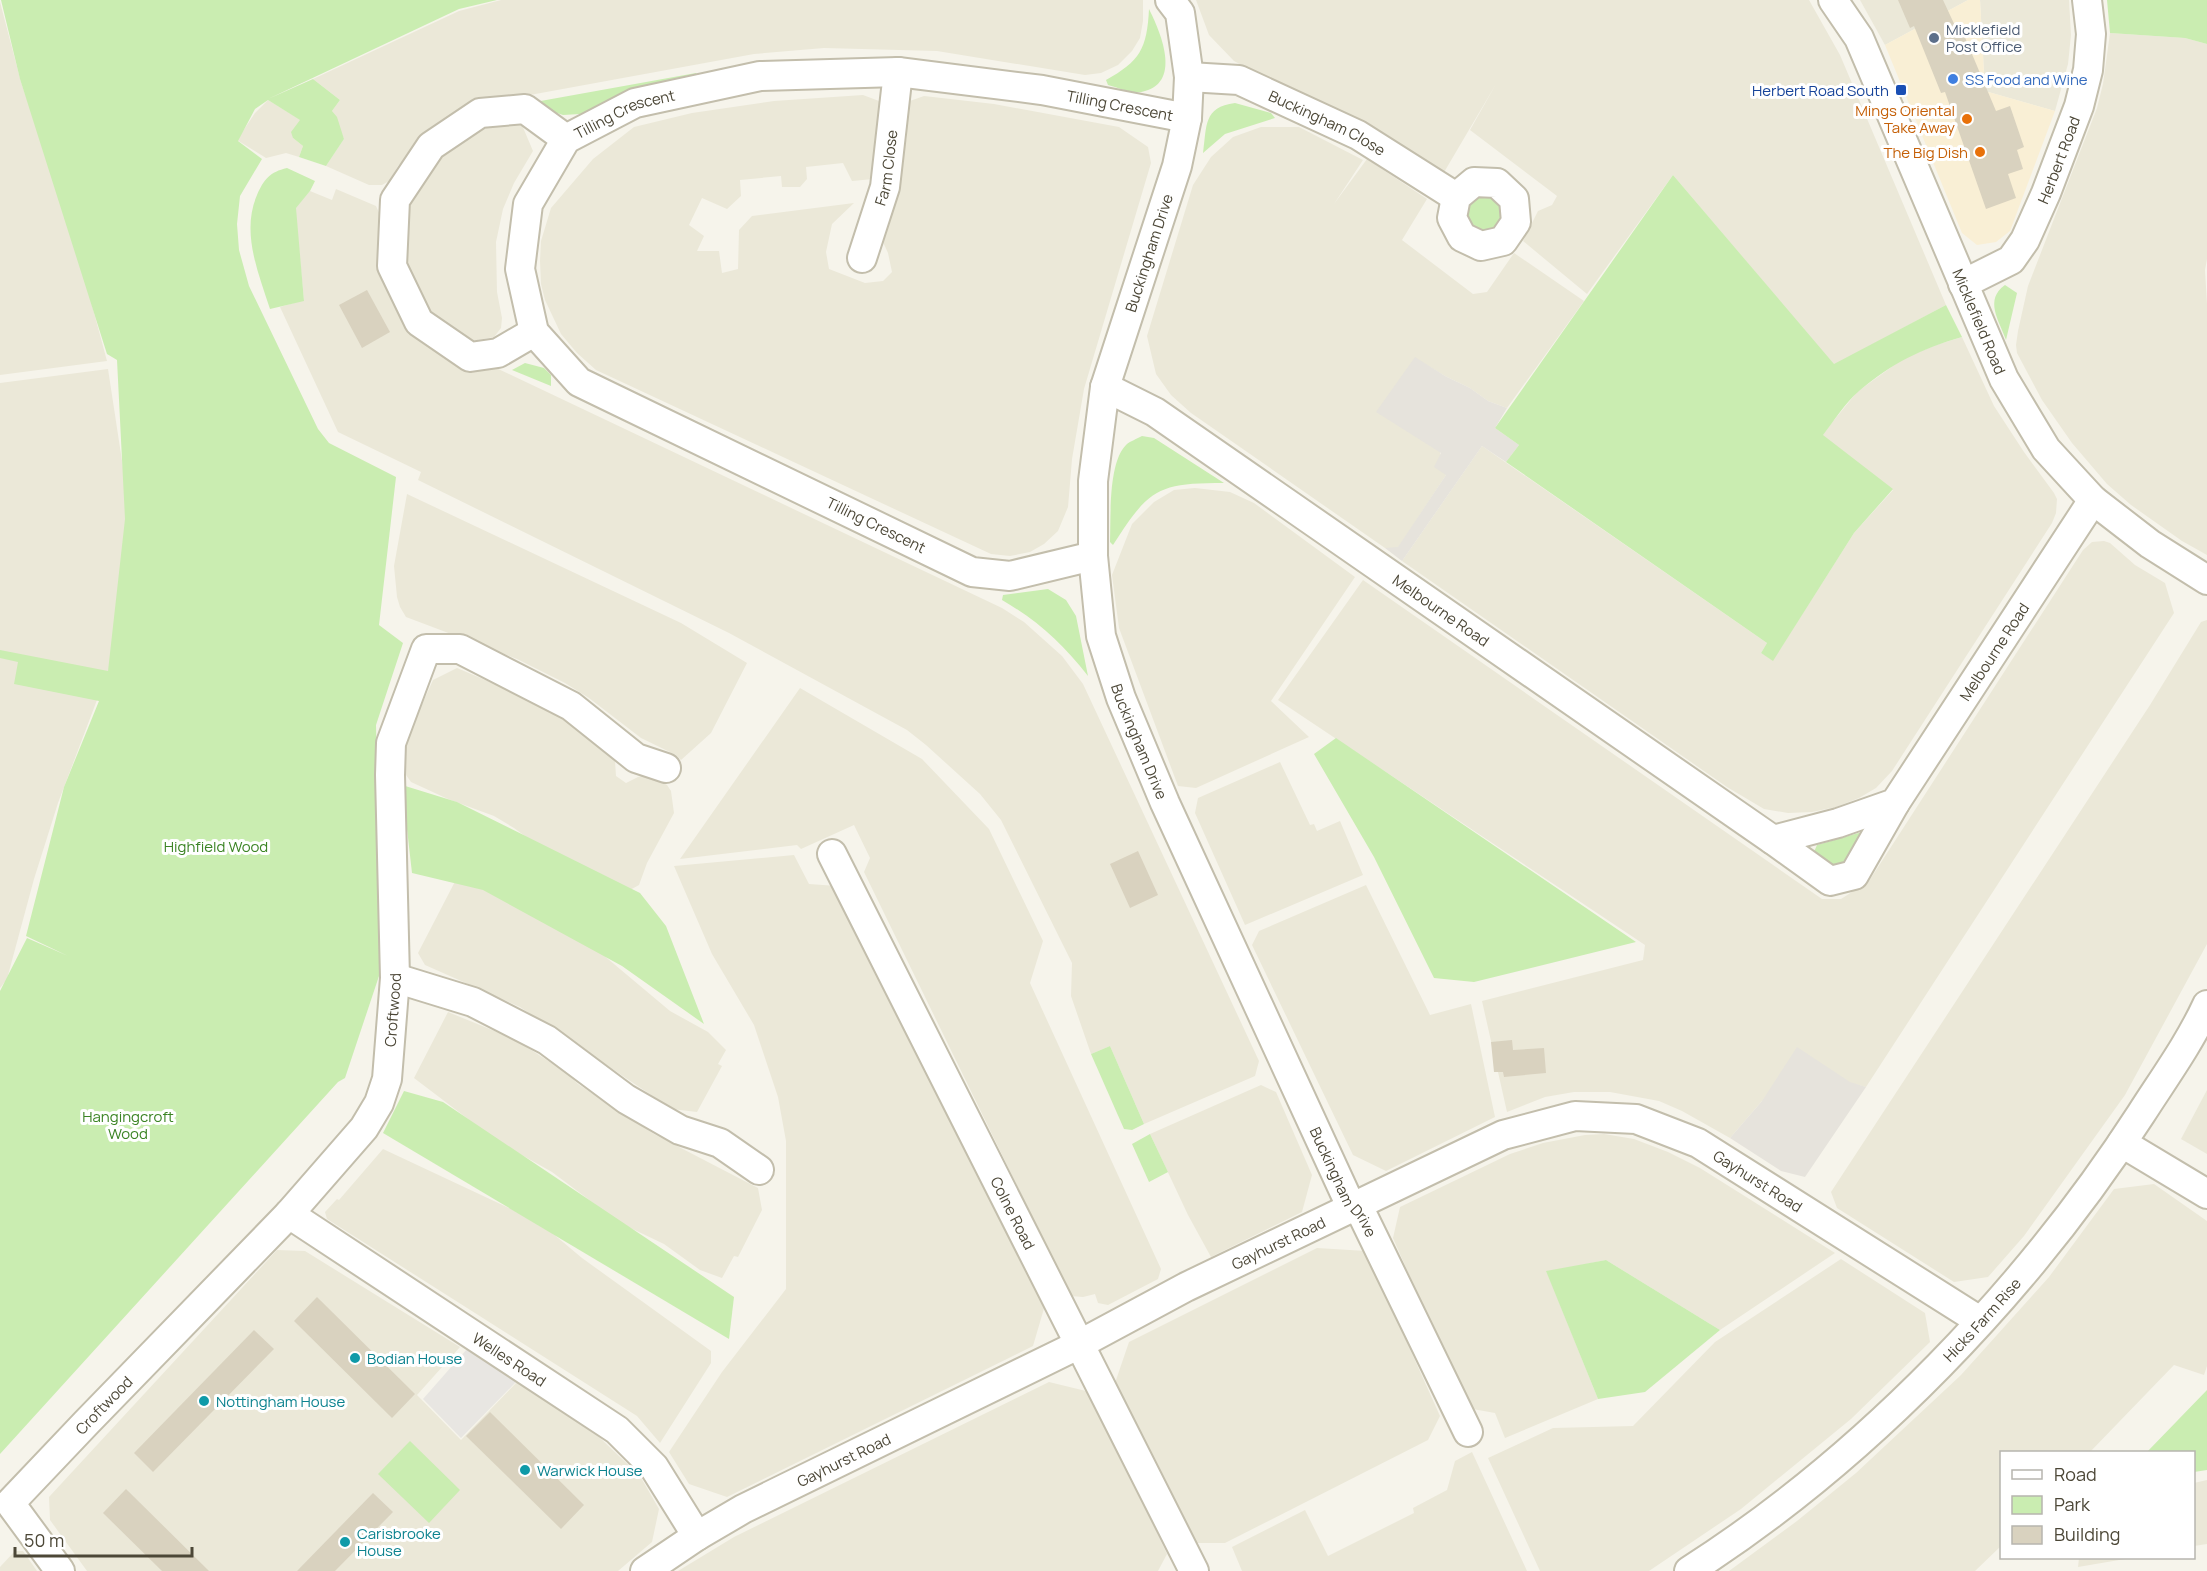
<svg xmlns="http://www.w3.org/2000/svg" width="2207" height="1571" viewBox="0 0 2207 1571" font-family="Manrope,sans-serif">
<rect width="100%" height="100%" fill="#f6f4eb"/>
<g fill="#ebe8d8">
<polygon points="501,0 1143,0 1143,21 1140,38 1132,51 1118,65 1101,73 1085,75 937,51 824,48 754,54 486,103 435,127 398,166 389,181 382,185 369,185 326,166 344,139 332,111 340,100 313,79 459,11"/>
<polygon points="1196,0 1809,0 1840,55 1946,305 1834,365 1673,175 1587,294 1523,241 1538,211 1552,205 1557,196 1470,130 1496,84 1443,174 1234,61 1209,35"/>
<polygon points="1860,0 1968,0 1885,45"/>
<polygon points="1980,0 2069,0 2071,35 2068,64 2055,111 1985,91"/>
<polygon points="0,2 21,82 75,242 107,361 0,375"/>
<polygon points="2110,33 2185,38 2207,44 2207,259 2205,270 2207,304 2207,555 2182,541 2131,505 2107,484 2072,443 2042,400 2017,353 2016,345 2018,331 2028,286 2097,108 2103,84"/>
<polygon points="863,95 879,101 881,118 873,179 852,181 843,163 806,167 807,179 800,187 782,187 781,176 740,180 741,196 727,209 702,198 689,225 704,236 697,251 719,251 722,273 738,269 739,230 752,216 854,203 832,224 826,252 829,269 865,283 883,281 892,272 888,253 882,240 907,137 907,102 924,96 994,104 1119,127 1148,147 1151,163 1084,389 1072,459 1068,507 1058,531 1044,544 1030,552 1010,556 991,554 596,370 577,353 561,334 545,300 541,284 540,261 541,241 551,208 593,159 634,127 692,113 774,101"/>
<polygon points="268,100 301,120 293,138 303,146 299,157 286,153 266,158 237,140 255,113"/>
<polygon points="519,118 533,151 514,183 503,209 496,242 497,292 502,318 501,328 494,337 467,342 424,313 404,273 408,187 472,128"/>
<polygon points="1261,127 1299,127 1363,160 1334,204 1367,159 1427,199 1402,240 1473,294 1487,292 1514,253 1584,301 1507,408 1488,401 1470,388 1445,376 1415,358 1446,475 1398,548 1385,548 1191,413 1171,395 1156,374 1147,336 1193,185 1211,157 1233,137"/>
<polygon points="336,189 376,206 381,217 380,252 385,279 492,366 1002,608 1024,622 1062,656 1083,684 1259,1061 1255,1076 1144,1124 1110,1046 1091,1054 1071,996 1072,963 1001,820 980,794 926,745 907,730 729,633 418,480 421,472 338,432 280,307 304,300 295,208 310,191 332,200"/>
<polygon points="1962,337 1994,406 2024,452 2054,493 2057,499 2056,513 2052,523 1892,771 1876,788 1859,798 1836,807 1812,812 1788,813 1764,809 1727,787 1402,561 1482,446 1767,643 1761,653 1773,660 1854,533 1893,490 1822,435 1857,392 1904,358 1936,345"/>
<polygon points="108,369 124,474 128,519 111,663 58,803 34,879 7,979 0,988 0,383"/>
<polygon points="1195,488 1230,492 1254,503 1355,577 1271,701 1309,737 1196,788 1178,786 1119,628 1112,575 1132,524 1154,502 1174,490"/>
<polygon points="407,494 681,623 747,663 711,733 681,760 676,755 641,738 589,698 565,683 517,659 406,617 400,607 397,597 394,566"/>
<polygon points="2104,541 2110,543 2135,565 2165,583 2174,613 1866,1087 1850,1083 1762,1101 1730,1138 1682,1111 1659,1101 1610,1092 1574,1092 1545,1097 1507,1112 1482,1001 1643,960 1645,945 1278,700 1363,580 1822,899 1841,899 1869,881 2083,550 2092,542"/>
<polygon points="2207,620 2207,944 2125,1095 2024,1236 1988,1277 1954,1282 1837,1208 1831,1192 2150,705 2201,622"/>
<polygon points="457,668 532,700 557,713 594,741 615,761 616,776 626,783 638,777 648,775 667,785 671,791 674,813 647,863 639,885 630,890 541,848 514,828 494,816 448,799 411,782 401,768 405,742 433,680"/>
<polygon points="800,688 922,759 989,829 1043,941 1030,983 1161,1269 1158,1279 1108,1305 1098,1303 1095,1294 1083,1297 1071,1296 864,872 870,858 854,825 801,849 797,845 680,859"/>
<polygon points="1280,762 1310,825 1314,824 1317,831 1340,821 1363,875 1245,925 1195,813 1198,798"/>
<polygon points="794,855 809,884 837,886 1045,1305 1033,1346 727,1497 689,1484 669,1452 722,1372 786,1289 786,1141 778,1097 754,1025 712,954 674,866"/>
<polygon points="462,868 583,938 670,1011 708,1032 726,1050 718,1064 722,1066 697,1112 672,1109 520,1007 425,965 418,953"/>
<polygon points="1366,885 1430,1015 1471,1004 1495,1117 1386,1171 1353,1155 1252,945 1259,931"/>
<polygon points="448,1012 514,1039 567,1073 578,1084 654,1134 758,1188 762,1210 738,1257 734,1256 722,1278 700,1270 664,1244 620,1223 552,1172 497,1141 414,1078"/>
<polygon points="1261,1085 1276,1092 1312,1175 1302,1212 1211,1257 1188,1215 1150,1134"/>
<polygon points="2207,1090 2207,1154 2181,1139"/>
<polygon points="1604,1134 1634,1139 1668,1152 1700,1168 1835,1253 1720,1330 1606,1260 1547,1272 1598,1399 1505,1438 1495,1413 1467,1408 1393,1238 1400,1207 1510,1154 1543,1143 1585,1135"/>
<polygon points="383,1149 539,1222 582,1258 711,1351 711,1363 660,1443 637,1416 327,1219 325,1212 337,1199 339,1200"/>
<polygon points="2154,1184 2207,1221 2207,1366 2204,1375 2174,1365 2090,1452 2002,1452 2001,1546 1975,1571 1729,1571 1797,1521 1856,1473 1961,1375 2049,1277 2114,1189"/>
<polygon points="1317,1248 1366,1251 1440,1416 1428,1440 1225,1543 1194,1543 1115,1383 1129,1342"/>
<polygon points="277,1250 305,1251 460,1347 417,1395 461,1440 517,1382 598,1436 640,1476 659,1509 652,1542 618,1571 87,1571 50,1520 49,1497"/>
<polygon points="1841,1259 1925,1313 1930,1342 1851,1419 1741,1509 1649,1571 1540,1571 1488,1458 1553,1428 1633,1426 1715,1342"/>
<polygon points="1049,1382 1090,1392 1167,1554 1158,1571 678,1571 734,1537"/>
<polygon points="1472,1452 1527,1571 1242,1571 1232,1547 1305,1510 1328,1556 1414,1513 1413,1508 1447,1490 1455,1461"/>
<polygon points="2207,1480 2207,1544 2194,1546 2194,1483"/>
<polygon points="15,1551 23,1551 37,1571 0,1571 0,1567"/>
<polygon points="2079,1558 2131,1558 2078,1567"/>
</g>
<polygon fill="#f9efd5" points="1968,0 1980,0 1985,91 2055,111 2010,231 1996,242 1977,245 1962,233 1885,45"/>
<g fill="#e6e3dc">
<polygon points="1415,357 1445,376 1470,388 1488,401 1507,408 1495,428 1519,445 1506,462 1482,446 1402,561 1385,548 1398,547 1446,475 1434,467 1441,453 1376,412"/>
<polygon points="1797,1047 1850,1082 1866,1087 1805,1177 1781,1171 1730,1138 1762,1101"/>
</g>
<g fill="#caedb1">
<polygon points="1,0 497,0 459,9 268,99 313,79 340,100 332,111 337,117 344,139 326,166 299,157 303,146 293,138 291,132 300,120 268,100 255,109 238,141 262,159 240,196 237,224 239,250 249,286 318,429 329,443 396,477 379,625 403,643 376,725 381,970 345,1078 338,1082 0,1454 0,991 27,938 68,956 26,936 64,787 99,701 14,684 18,662 0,658 0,650 108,671 125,519 117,360 107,354 20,79"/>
<polygon points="2107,0 2207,0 2207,44 2185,38 2110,33"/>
<path d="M1149 9C1160 31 1182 81 1145 91 1134 95 1119 88 1108 85L1106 80C1140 61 1147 49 1149 9Z"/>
<polygon points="696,73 697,75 642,89 580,114 563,115 539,107 535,102"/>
<path d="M1235 103 1271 113 1275 118 1225 134 1203 153C1207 126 1203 107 1235 103Z"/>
<path d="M287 168 315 181 310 191 296 208 304 301 270 309C258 272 241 232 257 195 264 179 270 172 287 168Z"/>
<path d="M1673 175 1834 364 1946 305 1962 337C1921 349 1892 363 1859 391 1845 403 1834 421 1823 435L1893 489 1854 533 1773 661 1761 653 1767 643 1506 462 1519 445 1495 428Z"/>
<path d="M1482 195C1499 199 1502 208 1504 224L1481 243 1458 212 1466 200Z"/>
<path d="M2005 285 2017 293 2006 340C1999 320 1984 300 2005 285Z"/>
<polygon points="525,363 544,368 551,375 551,386 512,370"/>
<path d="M1142 436 1154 438 1224 483C1157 483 1149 489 1113 545L1110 542C1111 517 1108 463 1126 445 1130 441 1137 439 1142 436Z"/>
<path d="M1048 589 1066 600 1076 616 1088 676C1062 643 1038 621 1002 600L1003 595Z"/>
<polygon points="1336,738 1636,942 1474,982 1434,978 1374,857 1314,754"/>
<polygon points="402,785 457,802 640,893 666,926 704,1024 622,966 483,890 412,873"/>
<polygon points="1862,832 1865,834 1843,873 1813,854 1817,845"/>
<polygon points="1110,1046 1144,1124 1132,1130 1124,1129 1091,1054"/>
<polygon points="404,1091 443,1102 734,1297 729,1339 383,1133"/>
<polygon points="1150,1134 1168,1172 1149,1182 1132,1144"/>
<polygon points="1606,1260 1720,1330 1645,1392 1598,1399 1546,1271"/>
<polygon points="2207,1390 2207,1470 2194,1472 2194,1452 2147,1452"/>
<polygon points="410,1441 460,1490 429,1523 378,1474"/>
</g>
<polygon fill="#e8e6e2" points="467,1349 516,1382 461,1438 423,1399"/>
<g fill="#d9d2bf">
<polygon points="1898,0 1943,0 1957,30 1961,28 1996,111 2010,106 2024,147 2017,150 2023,169 2008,174 2016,198 1986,209 1945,92 1941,93 1914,26 1910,28"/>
<polygon points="367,290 390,332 362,348 339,305"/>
<polygon points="1138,851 1158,895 1130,908 1110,864"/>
<polygon points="1512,1040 1513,1050 1544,1048 1546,1073 1504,1077 1503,1072 1494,1072 1491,1042"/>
<polygon points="317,1297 415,1394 392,1418 294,1321"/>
<polygon points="254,1330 274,1349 153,1472 134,1453"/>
<polygon points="490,1412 584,1505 561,1529 466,1436"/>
<polygon points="126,1489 209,1571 162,1571 103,1513"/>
<polygon points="373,1493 393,1512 335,1571 297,1571"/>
</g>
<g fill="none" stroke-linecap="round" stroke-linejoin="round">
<g stroke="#c3beac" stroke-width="32">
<g id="minor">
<path id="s1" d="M1170 0 1180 13 1189 77 1187 118 1177 166 1105 387 1093 481V556L1101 636 1121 698 1165 803 1348 1200 1363 1216 1468 1432"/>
<path id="s2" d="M1833 0 1859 38 2004 379 2046 449 2093 500 2150 544 2207 580"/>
<path id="s3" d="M1189 77 1239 80 1358 135 1456 197"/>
<polygon points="1474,182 1497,183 1514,199 1516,222 1503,241 1481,246 1462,237 1452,218 1456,197"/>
<path id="s4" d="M862 258 885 187 898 72"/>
<path id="s5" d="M1963 284 2011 260 2025 240 2046 193 2079 106 2088 70 2091 34 2087 0"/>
<polyline points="534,332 498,353 470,357 419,322 392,266 395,200 431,146 480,113 525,109 566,139"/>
<path id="s6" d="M1105 387 1155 412 1773 840 1838 823 1895 803 2093 500"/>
<path id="s7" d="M1093 556 1010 576 972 572 579 382 534 332 520 269 528 204 566 139 635 103 760 76 898 72 1042 90 1187 118"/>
<polyline points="1773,840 1830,881 1854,875 1895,803"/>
<path id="s8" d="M832 854 1194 1571"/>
<polyline points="395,978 473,1002 547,1040 626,1099 680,1130 720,1143 759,1170"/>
<polyline points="2122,1143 2207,1194"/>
<path id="s9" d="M289 1214 617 1430 654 1467 697 1536"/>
<path id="s10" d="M60 1571 10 1503 86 1423 289 1214 364 1128 379 1103 387 1079 395 978 390 775 391 743 426 649H460L571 706 636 758 666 768"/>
<path id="s11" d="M645 1571 697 1536 743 1509 1080 1344 1186 1287 1503 1135 1575 1116 1636 1119 1698 1143 1980 1321"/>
<path id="s12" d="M1689 1571C1866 1458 2028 1289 2141 1114 2164 1078 2189 1044 2207 1005"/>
</g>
</g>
<use href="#minor" stroke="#fff" stroke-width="28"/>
</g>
<circle fill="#5c6f8a" stroke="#fff" stroke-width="2" cx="1934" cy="38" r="6"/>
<circle fill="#3f7fe0" stroke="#fff" stroke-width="2" cx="1953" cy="79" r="6"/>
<rect fill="#1a4fb4" stroke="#fff" stroke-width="2" x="1895" y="84" width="12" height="12" rx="3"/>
<g fill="#e8710a" stroke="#fff" stroke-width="2">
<circle cx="1967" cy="119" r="6"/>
<circle cx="1980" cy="152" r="6"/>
</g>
<g fill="#0f9aa8" stroke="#fff" stroke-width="2">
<circle cx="355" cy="1358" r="6"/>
<circle cx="204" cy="1401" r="6"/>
<circle cx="525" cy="1470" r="6"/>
<circle cx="345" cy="1542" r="6"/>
</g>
<g text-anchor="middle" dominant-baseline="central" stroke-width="6" stroke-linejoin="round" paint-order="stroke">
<g font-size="15" fill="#4e5e75" stroke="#fff" text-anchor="start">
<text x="1946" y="29">Micklefield<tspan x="1946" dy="17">Post Office</tspan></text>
</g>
<g font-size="15" fill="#366cbe" stroke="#fff" text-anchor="start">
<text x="1965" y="79">SS Food and Wine</text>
</g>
<g font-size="15" fill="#164399" stroke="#fff" text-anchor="end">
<text x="1889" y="90">Herbert Road South</text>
</g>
<g font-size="15" fill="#4c4737" stroke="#fff">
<text stroke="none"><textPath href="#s7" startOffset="1401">Tilling Crescent</textPath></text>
<text stroke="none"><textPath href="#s7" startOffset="897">Tilling Crescent</textPath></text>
<text stroke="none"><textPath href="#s3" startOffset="148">Buckingham Close</textPath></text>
<text stroke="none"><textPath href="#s5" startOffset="165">Herbert Road</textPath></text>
<text stroke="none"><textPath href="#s4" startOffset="94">Farm Close</textPath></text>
<text transform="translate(1149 253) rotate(-72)">Buckingham Drive</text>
<text stroke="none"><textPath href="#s2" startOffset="354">Micklefield Road</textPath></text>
<text transform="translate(876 525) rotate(26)">Tilling Crescent</text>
<text stroke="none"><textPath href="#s6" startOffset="404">Melbourne Road</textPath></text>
<text stroke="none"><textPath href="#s6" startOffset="1116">Melbourne Road</textPath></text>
<text stroke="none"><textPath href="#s1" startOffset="766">Buckingham Drive</textPath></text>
<text stroke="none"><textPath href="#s10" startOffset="724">Croftwood</textPath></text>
<text stroke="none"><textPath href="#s11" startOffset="1236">Gayhurst Road</textPath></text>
<text stroke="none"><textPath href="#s1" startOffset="1252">Buckingham Drive</textPath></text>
<text stroke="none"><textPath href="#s8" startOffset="402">Colne Road</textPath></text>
<text stroke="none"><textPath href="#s11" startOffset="714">Gayhurst Road</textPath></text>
<text stroke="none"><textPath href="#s12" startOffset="387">Hicks Farm Rise</textPath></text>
<text stroke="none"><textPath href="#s9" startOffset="264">Welles Road</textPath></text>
<text stroke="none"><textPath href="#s10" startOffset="220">Croftwood</textPath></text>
<text stroke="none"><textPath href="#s11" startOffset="228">Gayhurst Road</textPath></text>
</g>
<g font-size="15" fill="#c56008" stroke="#fff" text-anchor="end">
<text x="1955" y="110">Mings Oriental<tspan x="1955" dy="17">Take Away</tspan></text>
<text x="1968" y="152">The Big Dish</text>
</g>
<g font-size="15" fill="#3b8424" stroke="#fff">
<text x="216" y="846">Highfield Wood</text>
<text x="128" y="1116">Hangingcroft<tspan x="128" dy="17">Wood</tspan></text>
</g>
<g font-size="15" fill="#0d838f" stroke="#fff" text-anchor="start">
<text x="367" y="1358">Bodian House</text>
<text x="216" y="1401">Nottingham House</text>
<text x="537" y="1470">Warwick House</text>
<text x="357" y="1533">Carisbrooke<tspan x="357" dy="17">House</tspan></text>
</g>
</g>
<rect x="2000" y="1451" width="195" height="108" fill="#ffffff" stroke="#b7b5af" stroke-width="1.5"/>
<rect x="2012" y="1470" width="30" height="9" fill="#ffffff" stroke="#b7b5af" stroke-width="1.5"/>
<text x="2054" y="1481" font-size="18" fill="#4c4737">Road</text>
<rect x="2012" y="1496" width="30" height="18" fill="#caedb1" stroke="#b7b5af" stroke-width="1.5"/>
<text x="2054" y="1511" font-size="18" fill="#4c4737">Park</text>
<rect x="2012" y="1526" width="30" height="18" fill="#d9d2bf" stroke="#b7b5af" stroke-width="1.5"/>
<text x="2054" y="1541" font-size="18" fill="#4c4737">Building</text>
<path d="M15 1547v9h177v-9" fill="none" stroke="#4c4737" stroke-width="3"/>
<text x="24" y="1547" font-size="18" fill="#4c4737" stroke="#ffffff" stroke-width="4.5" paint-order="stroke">50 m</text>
</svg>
